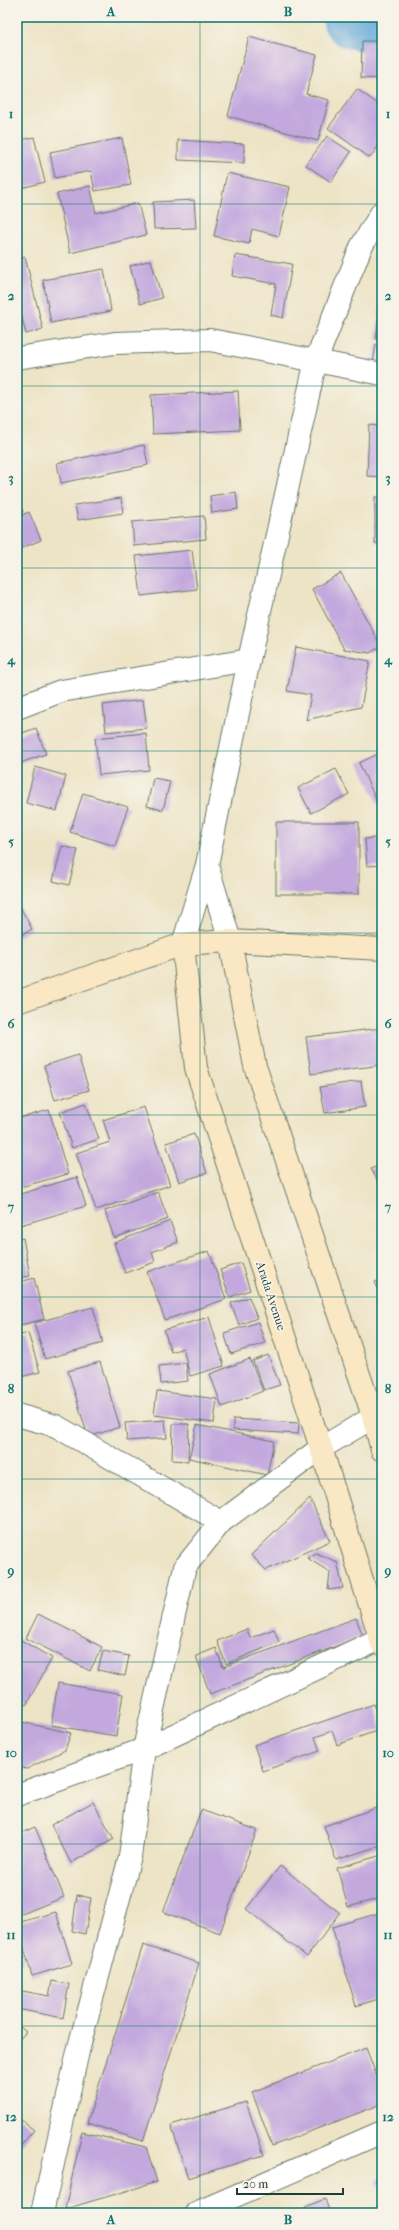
<svg xmlns="http://www.w3.org/2000/svg" width="399" height="2230" viewBox="0 0 399 2230" font-family="'IM FELL French Canon',serif">
<rect width="100%" height="100%" fill="#f7f3e8"/>
<filter id="ink" filterUnits="userSpaceOnUse"><feTurbulence type="fractalNoise" baseFrequency=".025" numOctaves="2"/><feDisplacementMap in="SourceGraphic" scale="8" xChannelSelector="R" yChannelSelector="G"/><feConvolveMatrix kernelMatrix="1 2 1 2 8 2 1 2 1" color-interpolation-filters="sRGB"/></filter>
<filter id="wash" filterUnits="userSpaceOnUse"><feTurbulence type="fractalNoise" baseFrequency=".012" numOctaves="4" result="noise"/><feDisplacementMap in="SourceGraphic" scale="16" xChannelSelector="R" yChannelSelector="G"/><feGaussianBlur stdDeviation="0.9" result="paint"/><feColorMatrix in="noise" values="0 0 0 0 0 0 0 0 0 0 0 0 0 0 0 0 0 1.4 0 .05"/><feComposite in="paint" operator="in"/></filter>
<g filter="url(#wash)">
<rect width="100%" height="100%" fill="#ede4c6"/>
<g fill="none" stroke-linecap="round" stroke-linejoin="round">
<polyline stroke="#65a8da" stroke-width="64" points="354,17 382,23"/>
</g>
<g id="blocks">
<g fill="#c3a8de">
<polygon points="249,37 317,55 306,94 329,100 318,141 228,116"/>
<polygon points="362,41 382,41 382,79 361,78"/>
<polygon points="357,89 382,107 382,141 370,158 328,128"/>
<polygon points="327,136 351,152 331,182 306,165"/>
<polygon points="34,137 45,182 17,189 17,141"/>
<polygon points="122,138 131,185 95,191 91,171 55,178 50,152"/>
<polygon points="178,140 244,144 244,163 178,160"/>
<polygon points="227,173 290,187 279,236 252,229 249,244 214,236"/>
<polygon points="90,186 96,213 138,203 146,235 70,253 57,194"/>
<polygon points="194,200 196,228 154,229 153,202"/>
<polygon points="17,233 21,246 17,247"/>
<polygon points="235,255 292,264 283,318 271,315 276,284 232,276"/>
<polygon points="25,257 43,329 26,334 17,297 17,259"/>
<polygon points="151,260 162,298 140,304 130,266"/>
<polygon points="104,269 111,311 51,323 43,280"/>
<polygon points="381,300 382,300 382,340 376,339"/>
<polygon points="376,344 382,345 382,371 372,370"/>
<polygon points="238,391 240,430 153,434 151,395"/>
<polygon points="369,425 382,426 382,477 367,476"/>
<polygon points="144,445 148,465 61,483 57,463"/>
<polygon points="236,492 238,509 212,513 210,496"/>
<polygon points="17,497 23,512 17,514"/>
<rect x="375" y="497" width="7" height="46"/>
<polygon points="121,498 123,513 78,520 75,505"/>
<polygon points="29,512 41,540 17,550 17,517"/>
<polygon points="204,516 206,539 134,546 132,522"/>
<polygon points="192,550 197,589 141,596 136,556"/>
<polygon points="341,573 381,646 370,653 344,649 312,589"/>
<polygon points="296,647 370,661 361,707 306,720 311,695 287,691"/>
<polygon points="143,700 147,728 106,732 103,705"/>
<polygon points="36,728 46,754 17,764 17,735"/>
<polygon points="146,733 149,770 99,775 95,738"/>
<polygon points="382,752 382,813 359,763"/>
<polygon points="35,767 66,776 57,811 26,803"/>
<polygon points="336,769 349,794 311,813 298,788"/>
<polygon points="153,778 170,781 163,810 147,806"/>
<polygon points="83,793 128,807 115,846 70,832"/>
<rect x="276" y="822" width="83" height="72"/>
<polygon points="382,837 382,865 367,866 365,839"/>
<polygon points="62,846 78,850 69,885 53,881"/>
<polygon points="17,901 32,929 17,938"/>
<polygon points="382,1028 382,1065 311,1074 306,1037"/>
<polygon points="78,1055 89,1090 55,1100 44,1066"/>
<polygon points="361,1081 365,1107 325,1113 320,1087"/>
<polygon points="86,1103 99,1139 72,1148 60,1112"/>
<polygon points="144,1107 170,1185 96,1210 76,1153 110,1142 103,1120"/>
<polygon points="49,1110 68,1174 17,1188 17,1119"/>
<polygon points="194,1134 207,1173 179,1182 166,1143"/>
<polygon points="382,1164 382,1189 371,1169"/>
<polygon points="77,1177 86,1206 17,1226 17,1195"/>
<polygon points="158,1192 168,1219 114,1238 105,1211"/>
<polygon points="170,1221 178,1242 152,1252 155,1262 125,1273 114,1243"/>
<polygon points="23,1238 30,1276 17,1278 17,1240"/>
<polygon points="209,1251 226,1299 165,1320 147,1272"/>
<polygon points="241,1263 250,1290 230,1297 220,1270"/>
<polygon points="34,1278 44,1319 17,1326 17,1283"/>
<polygon points="382,1279 382,1298 375,1282"/>
<polygon points="249,1297 257,1318 239,1325 231,1303"/>
<polygon points="93,1307 103,1343 45,1359 34,1323"/>
<polygon points="209,1317 224,1366 190,1376 183,1348 171,1352 164,1330"/>
<polygon points="258,1322 265,1343 231,1354 224,1333"/>
<polygon points="28,1333 40,1372 17,1378 17,1336"/>
<polygon points="268,1355 280,1385 264,1390 253,1361"/>
<polygon points="250,1359 263,1391 222,1407 210,1374"/>
<polygon points="100,1362 120,1427 88,1437 68,1371"/>
<polygon points="186,1363 188,1381 161,1384 159,1366"/>
<polygon points="157,1391 217,1399 214,1423 154,1415"/>
<polygon points="233,1419 299,1423 298,1434 233,1430"/>
<polygon points="165,1420 167,1438 127,1441 125,1423"/>
<polygon points="173,1424 189,1424 188,1461 172,1460"/>
<polygon points="197,1425 274,1441 267,1475 189,1458"/>
<polygon points="310,1499 330,1541 266,1570 251,1555"/>
<polygon points="316,1553 337,1562 343,1588 328,1590 330,1572 307,1558"/>
<polygon points="38,1614 102,1647 90,1671 26,1638"/>
<polygon points="356,1618 363,1636 210,1694 196,1656 216,1648 223,1667"/>
<polygon points="247,1629 250,1638 274,1629 279,1642 226,1664 217,1641"/>
<polygon points="17,1638 52,1658 26,1705 17,1700"/>
<polygon points="103,1651 129,1656 125,1676 98,1670"/>
<polygon points="58,1683 123,1694 116,1736 51,1725"/>
<polygon points="374,1704 382,1729 337,1745 332,1731 315,1737 320,1751 263,1771 254,1745"/>
<polygon points="17,1721 71,1733 65,1750 27,1769 17,1767"/>
<polygon points="93,1802 114,1839 71,1863 51,1825"/>
<polygon points="382,1806 382,1845 336,1860 324,1826"/>
<polygon points="201,1810 257,1830 220,1933 163,1912"/>
<polygon points="35,1827 64,1897 17,1916 17,1835"/>
<polygon points="382,1855 382,1898 348,1907 337,1868"/>
<polygon points="280,1866 340,1913 307,1957 246,1909"/>
<polygon points="77,1895 91,1898 85,1934 72,1931"/>
<polygon points="56,1912 72,1964 32,1976 17,1923"/>
<polygon points="382,1912 382,1998 356,2006 332,1927"/>
<polygon points="143,1945 199,1963 143,2141 87,2123"/>
<polygon points="17,1951 25,1958 17,1967"/>
<polygon points="52,1981 69,1984 63,2018 17,2009 17,1990 49,1996"/>
<polygon points="17,2024 26,2032 17,2042"/>
<polygon points="366,2048 382,2090 382,2104 272,2146 252,2092"/>
<polygon points="246,2102 264,2155 188,2178 171,2125"/>
<polygon points="17,2117 34,2130 17,2150"/>
<polygon points="82,2132 146,2147 157,2182 65,2209"/>
<polygon points="382,2177 382,2197 376,2180"/>
<polygon points="325,2199 330,2213 307,2213 305,2207"/>
</g>
</g>
</g>
<g filter="url(#ink)">
<use href="#blocks" fill-opacity="0" stroke="#677767" stroke-width="1"/>
<g fill="none" stroke-linecap="round" stroke-linejoin="round">
<g stroke="#677767" stroke-width="24">
<g id="street">
<polyline points="17,358 115,343 210,340 382,374"/>
<polyline points="17,708 61,691 249,660"/>
<polyline points="207,865 230,941"/>
<polyline points="183,944 207,865 249,660 316,360 361,247 382,212"/>
<polyline points="17,1415 56,1426 221,1522"/>
<polyline points="17,1795 144,1749 382,1638"/>
<polyline points="42,2213 79,2047 130,1857 144,1749 185,1567 221,1522 321,1448 382,1412"/>
<polyline points="196,2213 382,2132"/>
</g>
</g>
<g stroke="#677767" stroke-width="24">
<g id="secondary">
<polyline points="230,941 255,1066 373,1416 382,1450"/>
<polyline points="183,944 196,1068 321,1448 382,1644"/>
<polyline points="17,1002 183,944 230,941 382,949"/>
</g>
</g>
<use href="#street" stroke="#fff" stroke-width="22"/>
<use href="#secondary" stroke="#fae7c3" stroke-width="22"/>
</g>
</g>
<path fill="none" stroke="#0f766e" stroke-width="1" stroke-opacity="0.55" d="M200 17V2213M17 204H382M17 386H382M17 568H382M17 751H382M17 933H382M17 1115H382M17 1297H382M17 1479H382M17 1662H382M17 1844H382M17 2026H382"/>
<g text-anchor="middle" dominant-baseline="central" stroke-width="3.5" stroke-linejoin="round" paint-order="stroke">
<g font-size="12" fill="#1f3d34" stroke="#f7f3e8">
<text transform="translate(271 1296) rotate(72)">Arada Avenue</text>
</g>
</g>
<rect width="399" height="2230" fill="none" stroke="#f7f3e8" stroke-width="44"/>
<path d="M237 2188v6h106v-6" fill="none" stroke="#1f3d34" stroke-width="2"/>
<text x="243" y="2188" font-size="12" fill="#1f3d34" stroke="#f7f3e8" stroke-width="3" paint-order="stroke">20 m</text>
<rect x="22" y="22" width="355" height="2186" fill="none" stroke="#0f766e" stroke-width="1.5"/>
<g font-size="13" text-anchor="middle" font-weight="bold" fill="#0f766e">
<text x="111" y="16">A</text>
<text x="288" y="16">B</text>
<text x="11" y="118">1</text>
<text x="388" y="118">1</text>
<text x="11" y="300">2</text>
<text x="388" y="300">2</text>
<text x="11" y="482">3</text>
<text x="388" y="482">3</text>
<text x="11" y="664">4</text>
<text x="388" y="664">4</text>
<text x="11" y="846">5</text>
<text x="388" y="846">5</text>
<text x="11" y="1028">6</text>
<text x="388" y="1028">6</text>
<text x="11" y="1211">7</text>
<text x="388" y="1211">7</text>
<text x="11" y="1393">8</text>
<text x="388" y="1393">8</text>
<text x="11" y="1575">9</text>
<text x="388" y="1575">9</text>
<text x="11" y="1757">10</text>
<text x="388" y="1757">10</text>
<text x="11" y="1939">11</text>
<text x="388" y="1939">11</text>
<text x="11" y="2121">12</text>
<text x="388" y="2121">12</text>
<text x="111" y="2224">A</text>
<text x="288" y="2224">B</text>
</g>
</svg>
